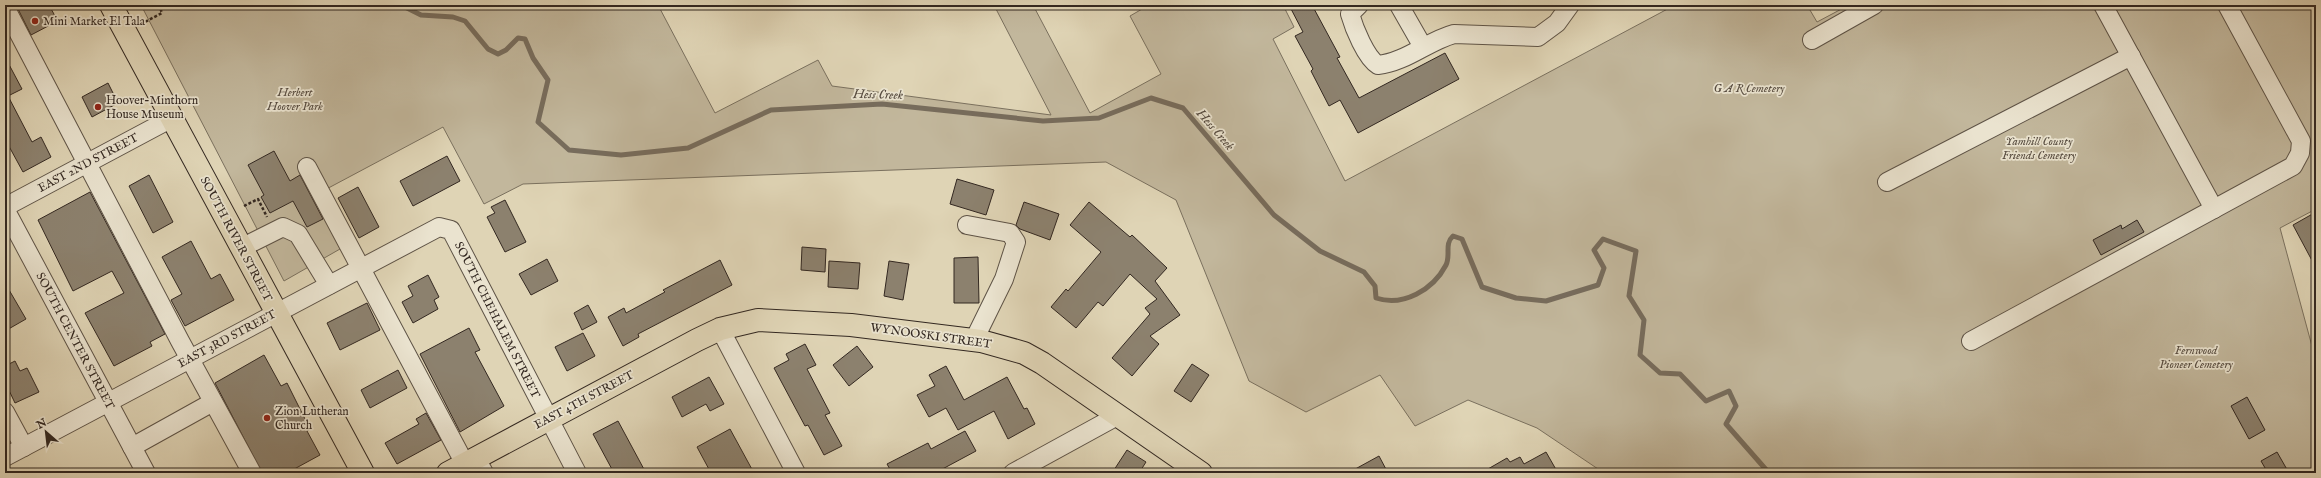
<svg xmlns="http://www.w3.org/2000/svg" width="2321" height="478" viewBox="0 0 2321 478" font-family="'IM FELL English',serif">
<rect width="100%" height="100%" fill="#dfd4b5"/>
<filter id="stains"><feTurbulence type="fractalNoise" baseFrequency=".005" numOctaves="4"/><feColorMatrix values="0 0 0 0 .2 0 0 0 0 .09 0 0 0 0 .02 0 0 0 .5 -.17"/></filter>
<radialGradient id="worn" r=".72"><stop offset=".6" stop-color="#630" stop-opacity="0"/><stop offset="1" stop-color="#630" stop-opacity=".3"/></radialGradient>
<polygon fill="#c2b79c" stroke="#7a705e" points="141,5 658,5 715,113 818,60 832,86 1051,115 996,9 1007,5 1033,5 1090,113 1161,74 1130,16 1149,5 1283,5 1294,27 1273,39 1345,181 1675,5 1807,5 1817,22 1849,5 2316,5 2316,209 2280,228 2316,361 2316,473 1604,473 1537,428 1468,400 1415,426 1380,375 1306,412 1249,381 1176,200 1106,162 523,184 484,204 443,127 319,193 347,245 284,281"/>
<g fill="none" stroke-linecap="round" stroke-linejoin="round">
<path stroke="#776c5c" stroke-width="5" d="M401 5 421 15 453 17 465 21 488 49 498 54 506 50 518 38 525 39 533 58 548 80 538 122 569 150 621 155 688 148 771 110 882 104 1043 121 1099 118 1151 98 1183 108 1274 215 1320 251 1364 272 1375 286 1376 298C1403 307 1433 290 1446 265 1451 255 1444 244 1453 236L1462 239 1482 287 1516 298 1546 301 1598 285 1604 268 1594 250 1603 239 1636 251 1629 296 1644 320 1640 355 1660 373 1680 374 1706 401 1729 391 1736 406 1726 424 1769 473"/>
</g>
<g fill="#8c816e" stroke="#332821">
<polygon points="16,5 49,5 55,16 50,19 52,24 31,35"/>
<polygon points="1289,5 1312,5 1340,57 1337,58 1359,98 1445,53 1459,79 1358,133 1340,100 1329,106 1311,71 1313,69 1295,36 1303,32"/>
<polygon points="5,57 22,89 8,96 32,142 41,137 51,157 23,172 5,139"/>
<polygon points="108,83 118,103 92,117 82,97"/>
<polygon points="274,151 290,181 300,175 323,219 307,227 293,201 270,213 261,197 264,195 248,165"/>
<polygon points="447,156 460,181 413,206 400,181"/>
<polygon points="149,175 173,222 153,233 129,186"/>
<polygon points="957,179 994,190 986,215 950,204"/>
<polygon points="358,187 379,227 359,238 338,198"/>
<polygon points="90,192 165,334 150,342 152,346 114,366 85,313 124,293 112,271 73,291 38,220"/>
<polygon points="505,200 526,242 505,252 487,217 495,213 491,207"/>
<polygon points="1024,202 1059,214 1050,240 1020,229 1016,225"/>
<polygon points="1089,202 1130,237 1132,235 1167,268 1155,281 1180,315 1150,336 1159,344 1132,376 1112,358 1150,314 1145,308 1157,299 1130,274 1103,306 1098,302 1076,328 1051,307 1066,289 1068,291 1101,252 1070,225"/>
<polygon points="2316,212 2316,268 2293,225"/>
<polygon points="2137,220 2144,232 2101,255 2093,240 2121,225 2122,229"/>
<polygon points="191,241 211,279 220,274 234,300 185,326 171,300 182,294 162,257"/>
<polygon points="802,247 826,249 825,272 801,270"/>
<polygon points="978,257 979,303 954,303 954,258"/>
<polygon points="547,259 558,281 531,295 519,274"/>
<polygon points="720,260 732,285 638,334 639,337 623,346 608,317 624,308 626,313 665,292 663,290"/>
<polygon points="829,261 860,263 858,289 828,287"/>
<polygon points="889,261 909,264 903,300 884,296"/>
<polygon points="428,275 439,297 434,300 438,309 413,323 402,302 413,296 408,286"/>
<polygon points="5,283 26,319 5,331"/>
<polygon points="367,303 380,330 340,350 327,323"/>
<polygon points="588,305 597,322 582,330 574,313"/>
<polygon points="469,328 480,350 475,352 504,406 460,432 420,354"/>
<polygon points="583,333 595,356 567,371 555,347"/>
<polygon points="805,344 816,365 807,369 830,413 825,415 842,446 824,455 808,425 805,426 774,368 789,360 786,354"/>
<polygon points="857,346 873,367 849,386 833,365"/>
<polygon points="264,355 281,386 287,383 310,429 307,431 320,455 287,473 262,473 215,383"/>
<polygon points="15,361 20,371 27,368 39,392 15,403 5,382 5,366"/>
<polygon points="1192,364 1209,375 1191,402 1174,391"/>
<polygon points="946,366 964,400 1007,377 1024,409 1027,408 1035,424 1008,439 994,411 958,430 946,408 929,417 917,395 935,386 929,375"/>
<polygon points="398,370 407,388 370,408 361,390"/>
<polygon points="709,377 724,404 710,411 706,404 682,417 672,397"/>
<polygon points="2247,397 2265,430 2249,439 2231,406"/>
<polygon points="426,413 441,440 397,464 385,443 419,424 416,419"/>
<polygon points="618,421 646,473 614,473 593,434"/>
<polygon points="730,429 754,473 711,473 697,447"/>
<polygon points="965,431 976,451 935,473 892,473 887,464 928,443 931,449"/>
<polygon points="1127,450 1146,462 1139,473 1112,473"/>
<polygon points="1546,452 1558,473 1481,473 1507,458 1510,462 1520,457 1524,464"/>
<polygon points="2277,452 2289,473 2268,473 2261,461"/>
<polygon points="1379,456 1388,473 1348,473"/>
</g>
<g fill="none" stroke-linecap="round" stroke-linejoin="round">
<g stroke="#5e5346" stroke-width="20">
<g id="minor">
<path d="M1359 5 1350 14C1354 28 1366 58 1378 65 1406 62 1428 41 1454 34L1538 37 1557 23 1570 5"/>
<polyline points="1399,5 1423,47"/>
<polyline points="2103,5 2214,209"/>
<polyline points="5,7 180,341 252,473"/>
<polyline points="1812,40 1874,5"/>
<polyline points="307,167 465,464"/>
<polyline points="1887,182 2131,56"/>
<polyline points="5,207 172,118"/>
<polyline points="5,209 146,473"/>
<polyline points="967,225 1010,233 1016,242 1004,279 974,340"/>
<polyline points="241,248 283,227 298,234 329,285"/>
<polyline points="720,329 796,473"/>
<polyline points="1971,341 2293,166 2300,153 2301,141 2227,5"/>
<polyline points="5,412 24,447"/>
<polyline points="132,447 213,402"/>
<polyline points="5,457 439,227 451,230 577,473"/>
<polyline points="476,458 484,473"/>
<polyline points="1013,473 1117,416"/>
</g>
</g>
<g stroke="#332821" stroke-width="24">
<g id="major">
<polyline points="111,5 363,473"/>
<polyline points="448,473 697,340 720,329 758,320 851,325 981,341 1024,353 1042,363 1201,473"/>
</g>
</g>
<g stroke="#332821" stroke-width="2.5" stroke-dasharray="3 2" stroke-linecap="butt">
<polyline points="141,24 162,13 159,5"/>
<polyline points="244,206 258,199 267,217"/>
</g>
<use href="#minor" stroke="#eae3cf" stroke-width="18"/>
<use href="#major" stroke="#dfd4b5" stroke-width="22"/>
</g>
<g fill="#8f2418" stroke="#eae3cf" stroke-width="1.5">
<circle cx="35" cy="21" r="4"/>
<circle cx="98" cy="107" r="4"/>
<circle cx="267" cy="418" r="4"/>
</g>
<g text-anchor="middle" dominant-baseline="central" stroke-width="3.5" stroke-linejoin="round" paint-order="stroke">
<g font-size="12" fill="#332821" stroke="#eae3cf" text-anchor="start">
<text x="43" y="21">Mini Market El Tala</text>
<text x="106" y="100">Hoover-Minthorn<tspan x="106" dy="14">House Museum</tspan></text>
<text x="275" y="411">Zion Lutheran<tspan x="275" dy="14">Church</tspan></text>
</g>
<g font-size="12" font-style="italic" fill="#574c40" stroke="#eae3cf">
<text x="1749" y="88">G A R Cemetery</text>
<text x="295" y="92">Herbert<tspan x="295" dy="14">Hoover Park</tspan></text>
<text x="2039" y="141">Yamhill County<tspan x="2039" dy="14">Friends Cemetery</tspan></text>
<text x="2196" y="350">Fernwood<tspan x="2196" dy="14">Pioneer Cemetery</tspan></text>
</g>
<g font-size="12" fill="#332821" stroke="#eae3cf">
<text transform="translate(88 163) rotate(-28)">EAST 2ND STREET</text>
<text transform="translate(236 239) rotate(62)">SOUTH RIVER STREET</text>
<text transform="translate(497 320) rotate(63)">SOUTH CHEHALEM STREET</text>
<text transform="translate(931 336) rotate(8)">WYNOOSKI STREET</text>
<text transform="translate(227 339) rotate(-28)">EAST 3RD STREET</text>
<text transform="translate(75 341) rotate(62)">SOUTH CENTER STREET</text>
<text transform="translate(584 400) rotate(-28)">EAST 4TH STREET</text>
</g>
<g font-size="13" font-style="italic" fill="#554a3e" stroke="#eae3cf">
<text transform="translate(878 95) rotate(1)">Hess Creek</text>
<text transform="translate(1215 130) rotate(49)">Hess Creek</text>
</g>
</g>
<rect width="2321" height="478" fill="none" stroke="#dfd4b5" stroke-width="20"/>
<rect x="6" y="6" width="2309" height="466" fill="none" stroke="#332821" stroke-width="2"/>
<rect x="10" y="10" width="2301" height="458" fill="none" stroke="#332821"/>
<g transform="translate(46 432) rotate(332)" stroke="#eae3cf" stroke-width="3" paint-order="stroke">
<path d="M0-3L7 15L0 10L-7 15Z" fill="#332821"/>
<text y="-6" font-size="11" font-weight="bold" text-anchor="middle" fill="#332821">N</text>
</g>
<rect width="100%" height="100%" filter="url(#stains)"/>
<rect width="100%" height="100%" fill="url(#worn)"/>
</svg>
